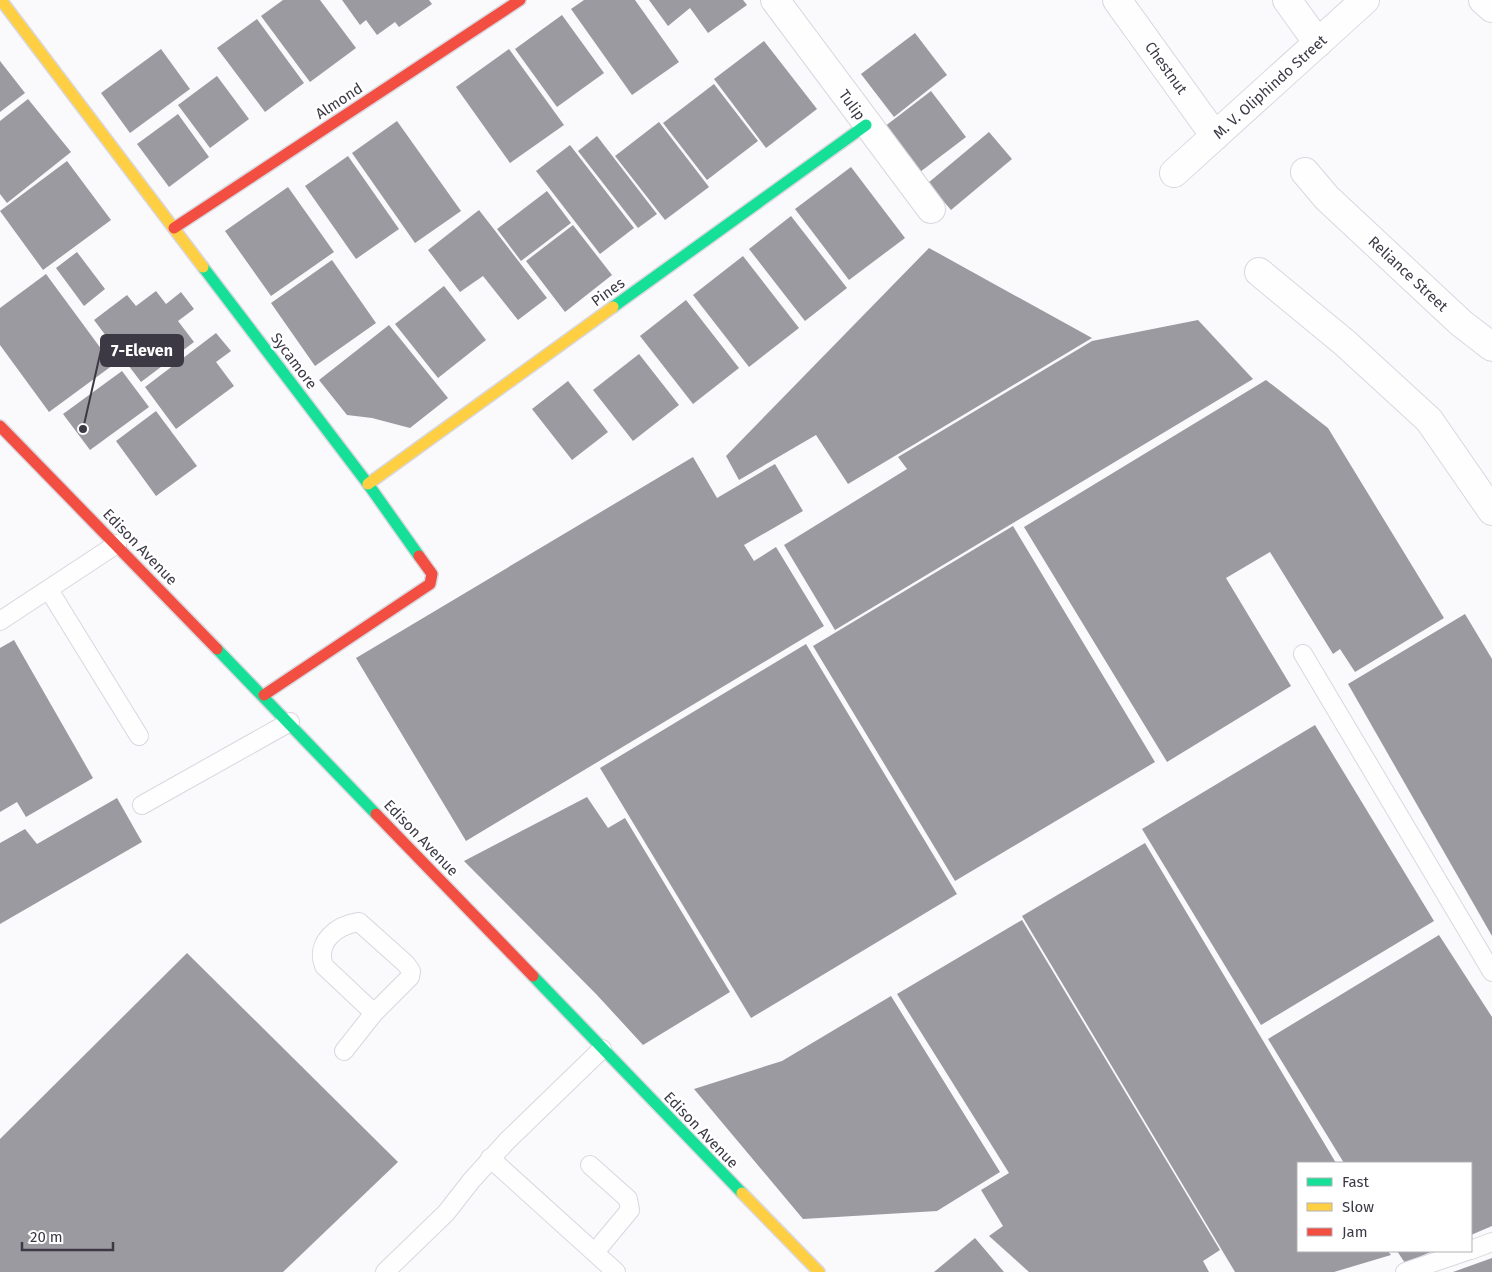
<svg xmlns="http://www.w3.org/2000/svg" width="1492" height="1272" viewBox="0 0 1492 1272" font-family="'Fira Sans',sans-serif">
<rect width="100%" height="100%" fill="#faf9fc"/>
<g fill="#9c9aa1">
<polygon points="283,0 320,0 356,48 310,82 261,16"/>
<polygon points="342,0 429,0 432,4 399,27 395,22 377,35 366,20 360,25"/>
<polygon points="584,0 635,0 679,62 632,95 571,9"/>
<polygon points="649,0 743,0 747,5 708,33 690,8 668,26"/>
<polygon points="562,15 604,73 557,107 515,49"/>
<polygon points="257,19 304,83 265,112 217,48"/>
<polygon points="915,33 947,75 894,117 861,74"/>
<polygon points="764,41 817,109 766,148 714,79"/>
<polygon points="161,49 190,89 130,133 101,93"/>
<polygon points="509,49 564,125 510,163 456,87"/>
<polygon points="0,61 25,93 0,112"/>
<polygon points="217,76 249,119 210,148 178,105"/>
<polygon points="714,84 758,141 707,180 663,123"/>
<polygon points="931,91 966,137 920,172 884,127"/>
<polygon points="28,99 71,152 7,203 0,194 0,121"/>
<polygon points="178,114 209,157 169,187 137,144"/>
<polygon points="397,121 461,211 415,243 352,153"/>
<polygon points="659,122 709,187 665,220 615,156"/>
<polygon points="989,132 1012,159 951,210 928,183"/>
<polygon points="597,136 657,214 638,228 578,151"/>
<polygon points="570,145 634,228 600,254 536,171"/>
<polygon points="348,156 399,229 356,259 305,186"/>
<polygon points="67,161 111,220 43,270 0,211"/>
<polygon points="851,167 905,238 849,280 795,209"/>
<polygon points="288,187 334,252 271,296 225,231"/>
<polygon points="547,191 571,223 521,261 497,229"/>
<polygon points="479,210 547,298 518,320 483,276 460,292 428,250"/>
<polygon points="791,216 847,288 805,321 749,249"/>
<polygon points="573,225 612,275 565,312 526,261"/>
<polygon points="929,248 1092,338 848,484 816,435 739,480 726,456"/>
<polygon points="77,252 105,289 84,306 56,268"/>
<polygon points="743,256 799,328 749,367 693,295"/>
<polygon points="332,260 376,323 315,366 271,303"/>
<polygon points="46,274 113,365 49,412 0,345 0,308"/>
<polygon points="444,286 486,340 438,378 395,324"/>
<polygon points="156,291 166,304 181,292 194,309 178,321 194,342 141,382 94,320 127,295 136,306"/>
<polygon points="686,300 739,368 693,404 640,336"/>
<polygon points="1198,320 1253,379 835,630 784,545 907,469 898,457 1092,341"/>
<polygon points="389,325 448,398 410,428 372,418 347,415 319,380"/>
<polygon points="216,333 231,351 216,362 234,386 176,429 145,387"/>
<polygon points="639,354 679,405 633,441 593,390"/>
<polygon points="122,371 149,407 90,450 63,414"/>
<polygon points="1266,380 1328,428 1444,618 1355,672 1340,649 1333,654 1270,552 1226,578 1291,686 1167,762 1024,527"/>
<polygon points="568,381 608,432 572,460 532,409"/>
<polygon points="156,411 197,466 156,496 116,441"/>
<polygon points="693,457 717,498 775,464 803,511 744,545 754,561 776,547 824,626 466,841 356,658"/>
<polygon points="1013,526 1155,762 955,881 813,646"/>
<polygon points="1465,614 1492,659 1492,936 1348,684"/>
<polygon points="14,640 93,778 26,817 17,802 0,812 0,648"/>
<polygon points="806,644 957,894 751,1018 600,768"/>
<polygon points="1315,725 1434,921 1261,1025 1142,829"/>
<polygon points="587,797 608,828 625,818 730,992 643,1045 597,995 464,861"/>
<polygon points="117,798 142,842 0,924 0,843 25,829 37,844"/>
<polygon points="1145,843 1336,1163 1298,1163 1298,1251 1388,1251 1391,1255 1334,1272 1235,1272 1022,916"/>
<polygon points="1022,920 1220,1250 1203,1261 1209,1272 1029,1272 989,1236 1003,1226 981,1190 1009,1173 897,994"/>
<polygon points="1439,935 1492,1017 1492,1226 1471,1235 1471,1163 1344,1163 1268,1039"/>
<polygon points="187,953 398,1162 283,1272 0,1272 0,1139"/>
<polygon points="891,996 1000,1172 937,1211 803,1219 694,1089 782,1061"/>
<polygon points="975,1238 1004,1272 934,1272"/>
<polygon points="1397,1251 1433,1251 1405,1263"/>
<polygon points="1492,1258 1492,1272 1453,1272"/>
</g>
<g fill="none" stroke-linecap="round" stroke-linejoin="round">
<g stroke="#d9d7df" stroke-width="20">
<g id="lane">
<polyline points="49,590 139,736"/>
<polyline points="0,621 117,544"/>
<polyline points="1303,654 1492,972"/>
<polyline points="142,805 290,722"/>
<path d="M344 1051 374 1013 410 977 411 971 406 964 359 922C337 925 315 942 324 966L374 1013"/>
<polyline points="490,1158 616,1272"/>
<polyline points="590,1165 628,1199 630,1210 595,1252"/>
<polyline points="1471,1250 1492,1242"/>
<polyline points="385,1272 446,1213 471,1181 507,1141 602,1049"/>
<polyline points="1405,1272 1467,1251"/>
</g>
</g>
<g stroke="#d9d7df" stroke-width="30">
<g id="street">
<polyline points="775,0 931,209"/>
<polyline points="1117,0 1215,136"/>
<polyline points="1287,0 1318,43"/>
<polyline points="1483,0 1492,8"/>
<polyline points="1305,172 1327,198 1461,323 1492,347"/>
<polyline points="1174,173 1365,0"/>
<polyline points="1259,272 1345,343 1429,420 1492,511"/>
</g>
</g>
<g stroke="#d9d7df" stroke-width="14">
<g id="fast">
<polyline points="203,267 368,484 419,556"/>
<polyline points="613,307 866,125"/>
<polyline points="217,649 376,814"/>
<polyline points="533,976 742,1193"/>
</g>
</g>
<g stroke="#d9d7df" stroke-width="14">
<g id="slow">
<polyline points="1,0 203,267"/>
<polyline points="368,484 613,307"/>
<polyline points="742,1193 819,1272"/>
</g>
</g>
<g stroke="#d9d7df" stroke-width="14">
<g id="jam">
<polyline points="174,228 520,0"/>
<polyline points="0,426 217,649"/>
<polyline points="264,695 430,584 432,574 419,556"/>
<polyline points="376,814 533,976"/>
</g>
</g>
<use href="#lane" stroke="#fefeff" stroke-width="18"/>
<use href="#street" stroke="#fefeff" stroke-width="28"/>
<use href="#fast" stroke="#16e098" stroke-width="11"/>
<use href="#slow" stroke="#ffcf43" stroke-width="11"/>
<use href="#jam" stroke="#f24e42" stroke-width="11"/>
</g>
<g text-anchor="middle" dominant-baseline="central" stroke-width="5" stroke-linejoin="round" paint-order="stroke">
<g font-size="15" fill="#3c3945" stroke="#fff">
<text transform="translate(1166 68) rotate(54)">Chestnut</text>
<text transform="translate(1270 87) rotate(-42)">M. V. Oliphindo Street</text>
<text transform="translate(339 101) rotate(-33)">Almond</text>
<text transform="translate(852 105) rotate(54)">Tulip</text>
<text transform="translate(1408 274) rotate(43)">Reliance Street</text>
<text transform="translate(608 292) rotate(-36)">Pines</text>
<text transform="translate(294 361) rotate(53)">Sycamore</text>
<text transform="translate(140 547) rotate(46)">Edison Avenue</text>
<text transform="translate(421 838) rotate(46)">Edison Avenue</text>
<text transform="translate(701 1130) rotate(46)">Edison Avenue</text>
</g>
</g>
<path fill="none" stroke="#3c3945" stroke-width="2" d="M83 429L101 350"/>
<circle fill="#3c3945" stroke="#fff" stroke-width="2" cx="83" cy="429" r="5"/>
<rect fill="#3c3945" stroke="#3c3945" stroke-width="2" x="101" y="335" width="82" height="31" rx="5"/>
<g font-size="16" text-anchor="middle" font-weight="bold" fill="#fff">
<text x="142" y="356">7-Eleven</text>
</g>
<rect x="1297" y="1162" width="175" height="90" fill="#ffffff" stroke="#b1b0b5"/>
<rect x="1307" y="1178" width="25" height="8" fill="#16e098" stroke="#b1b0b5"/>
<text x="1342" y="1187" font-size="15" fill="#3c3945">Fast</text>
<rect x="1307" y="1203" width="25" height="8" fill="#ffcf43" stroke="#b1b0b5"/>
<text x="1342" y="1212" font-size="15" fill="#3c3945">Slow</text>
<rect x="1307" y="1228" width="25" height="8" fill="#f24e42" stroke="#b1b0b5"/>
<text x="1342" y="1237" font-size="15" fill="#3c3945">Jam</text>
<path d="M22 1242v8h91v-8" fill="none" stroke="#3c3945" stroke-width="2.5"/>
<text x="30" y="1242" font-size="15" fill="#3c3945" stroke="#ffffff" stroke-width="4" paint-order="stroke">20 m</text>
</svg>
